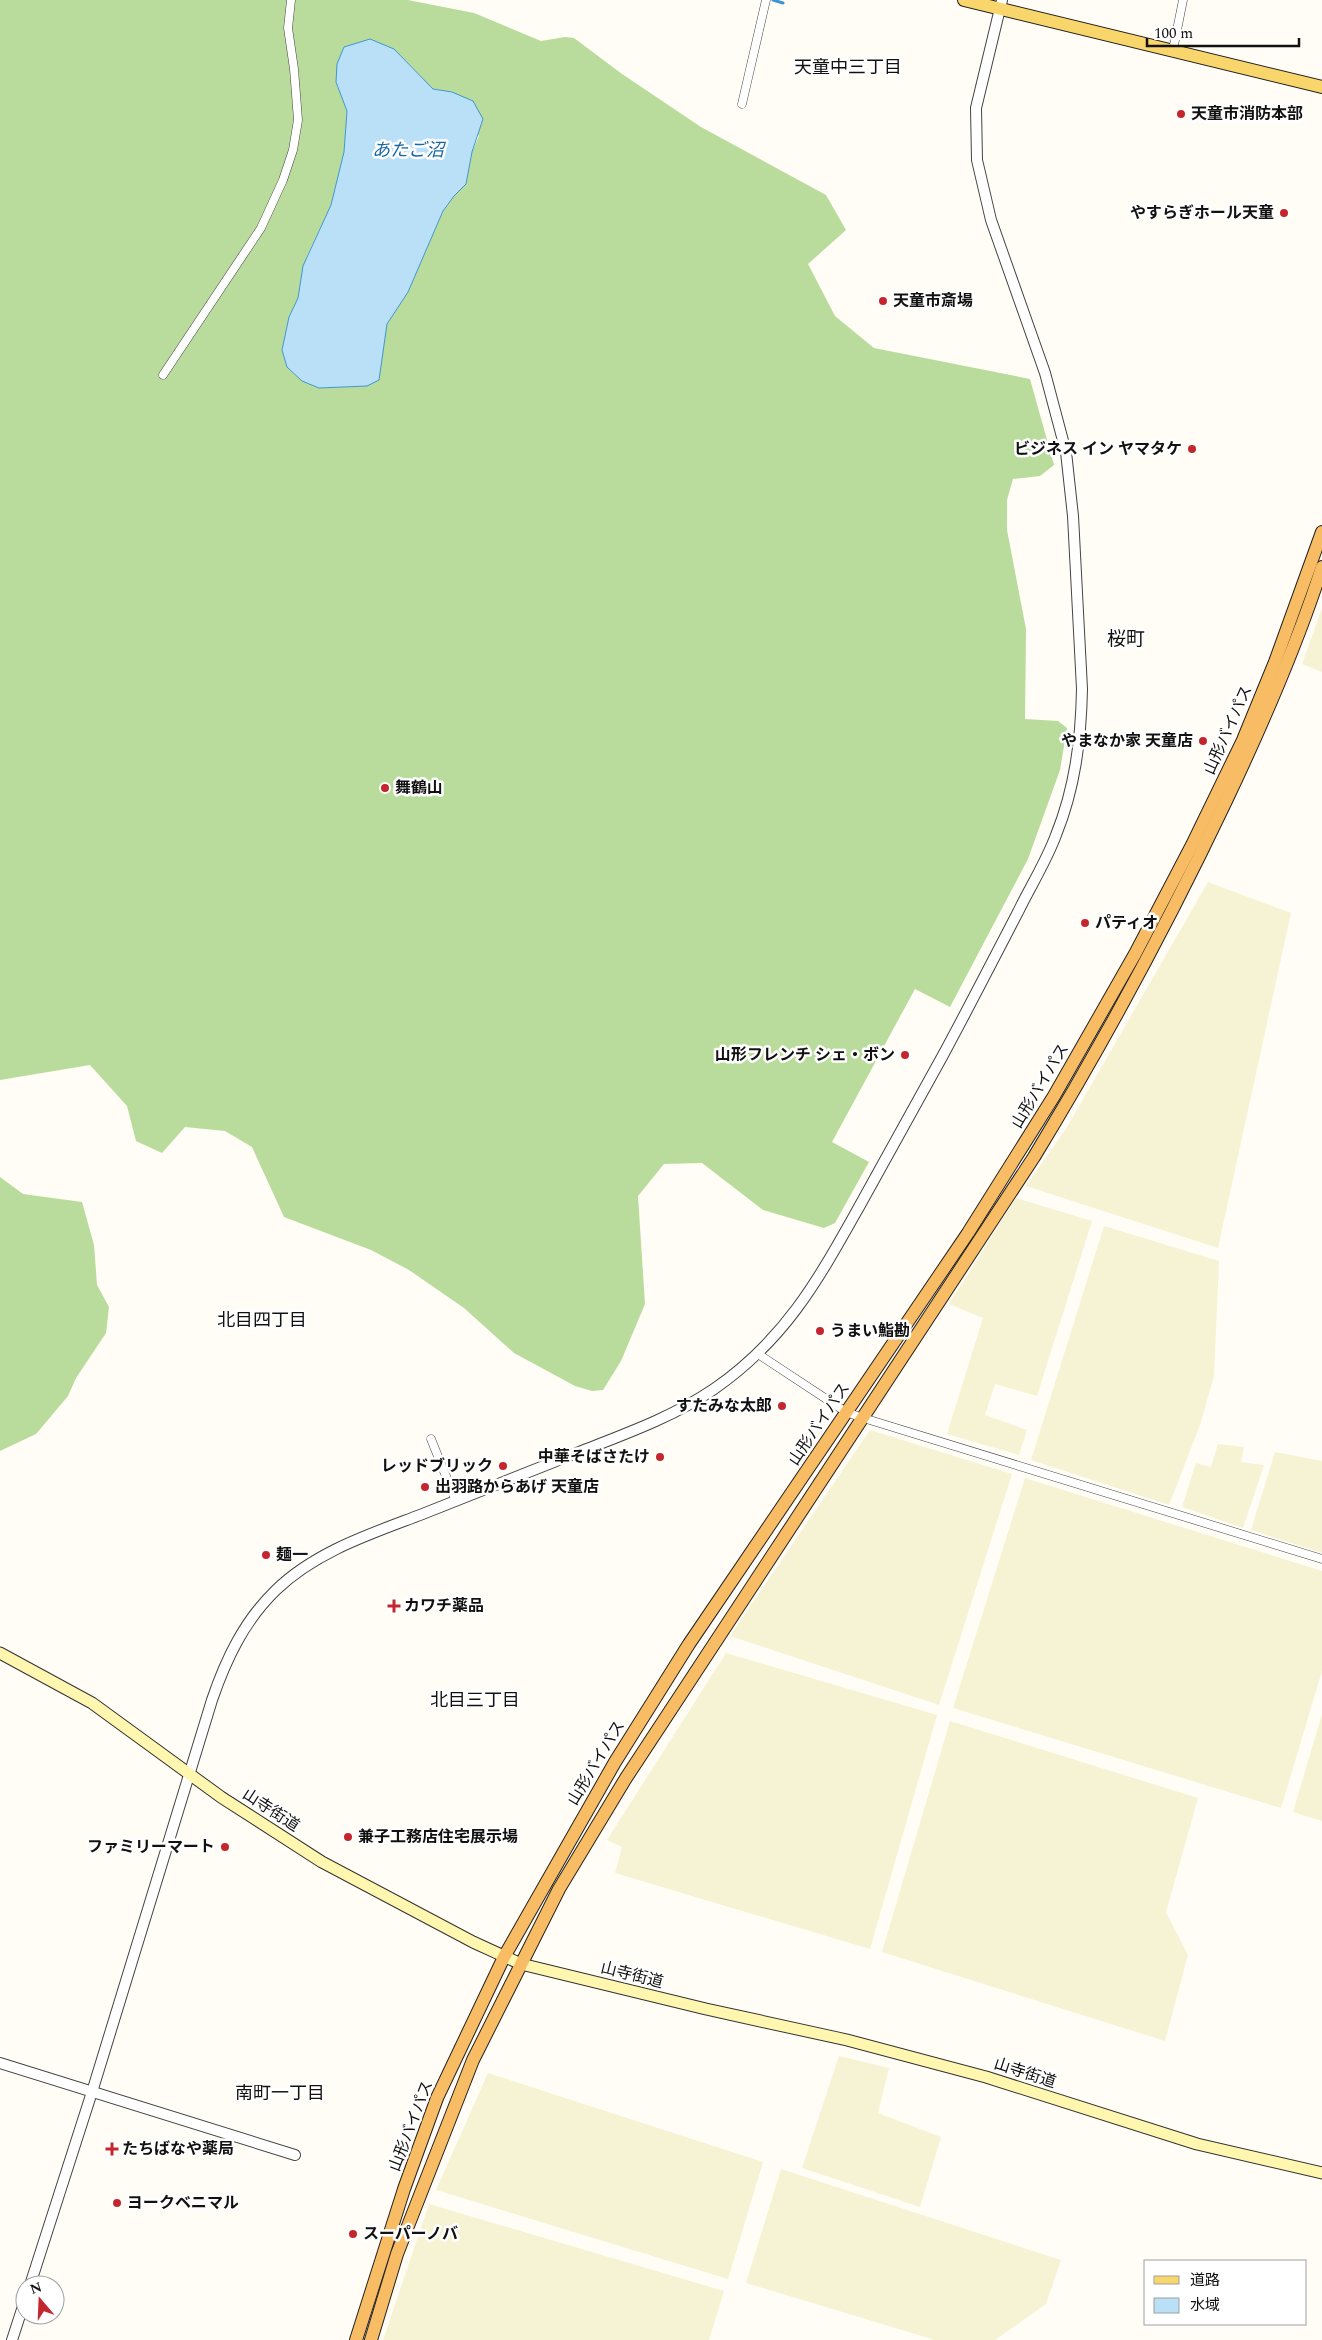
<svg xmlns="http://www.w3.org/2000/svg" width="1322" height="2340" viewBox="0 0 1322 2340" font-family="Spectral,'Noto Sans JP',serif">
<rect width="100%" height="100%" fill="#fffdf5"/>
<g fill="#f6f3d4">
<polygon points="1322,608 1322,672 1302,664"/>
<polygon points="1208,882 1291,913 1218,1248 1026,1186 1067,1127"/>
<polygon points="1016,1198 1092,1221 1037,1396 995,1384 985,1415 1027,1430 1019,1455 947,1434 983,1318 949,1304"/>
<polygon points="1104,1226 1219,1261 1214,1376 1200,1425 1169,1505 1031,1460"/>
<polygon points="870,1430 1012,1474 939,1705 730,1636"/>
<polygon points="1218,1444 1244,1447 1241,1462 1264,1465 1243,1528 1182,1507 1196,1463 1211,1467"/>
<polygon points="1275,1452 1322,1461 1322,1553 1251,1530"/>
<polygon points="1025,1478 1322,1571 1322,1671 1281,1808 953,1708"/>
<polygon points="726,1653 937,1715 870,1949 615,1873 622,1847 607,1840"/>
<polygon points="1322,1714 1322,1821 1293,1812"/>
<polygon points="950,1721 1198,1798 1166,1912 1188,1955 1165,2041 882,1952"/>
<polygon points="839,2056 889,2068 878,2113 941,2137 920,2207 802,2168"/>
<polygon points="488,2073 763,2162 728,2279 436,2190"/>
<polygon points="781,2169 1061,2260 1046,2304 995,2340 935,2340 746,2283"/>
<polygon points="429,2204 724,2291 709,2340 383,2340"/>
</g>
<g fill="#b9dc9c" fill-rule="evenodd">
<path d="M0 0H408L474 13 541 41 565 37 574 38 622 74 701 127 826 195 846 230 808 264 835 316 874 348 1030 379 1054 465 1040 476 1013 479 1007 500V530L1026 629 1025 719 1058 721 1067 728 1060 770 1028 859 950 1007 915 989 832 1142 869 1162 835 1223 824 1228 763 1210 702 1163 664 1164 638 1196 645 1304 621 1361 603 1390 592 1391 575 1386 514 1353 464 1308 409 1270 371 1250 284 1217 252 1147 225 1131 185 1127 162 1153 136 1141 127 1106 90 1065 0 1080ZM394 49 433 89 452 92 479 136 472 152 466 184 454 196 443 211 408 292 387 324 366 386 319 388 302 381 287 367 282 350 289 317 298 298 307 256 331 205 344 152 347 111 336 82Z"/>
<polygon points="0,1177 23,1194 82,1202 94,1245 97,1285 109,1307 106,1333 76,1378 68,1396 36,1434 0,1451"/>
</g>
<polygon fill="#b9e0f7" stroke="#3f96cf" points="370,39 394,49 433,89 452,92 473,101 483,119 472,152 466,184 454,196 443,211 408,292 387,324 379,380 367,386 319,388 302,381 287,367 282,350 289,317 298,298 303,266 331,205 344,152 347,111 336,82 337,64 344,47"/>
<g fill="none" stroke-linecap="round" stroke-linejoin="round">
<polyline stroke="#3f96cf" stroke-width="3" points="773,0 783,3"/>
<g stroke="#444" stroke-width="9">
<g id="minor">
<polyline points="1173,50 1183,0"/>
<polyline points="742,104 766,0"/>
<polyline points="163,375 261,228 283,180 293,150 298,120 294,69 288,28 291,0"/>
<polyline points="758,1354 846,1412 860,1417 1322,1559"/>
<polyline points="431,1439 456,1501"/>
</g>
</g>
<g stroke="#444" stroke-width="12">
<g id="tertiary">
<polyline points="0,2063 295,2155"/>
<path d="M30 2285 92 2092 212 1700C226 1659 244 1621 276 1590 315 1552 370 1534 420 1515 473 1494 526 1473 579 1452 625 1434 673 1417 714 1389 786 1339 818 1280 859 1207 887 1157 914 1107 942 1057 968 1009 993 960 1018 912 1030 887 1046 862 1056 835 1075 788 1081 740 1082 689L1073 516 1066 452 1045 373 991 220 977 160 976 108 1002 0"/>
<polyline points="12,2340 25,2300"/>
</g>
</g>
<g stroke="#333" stroke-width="13">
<polyline id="secondary" points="0,1653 92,1703 221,1797 322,1862 473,1942 521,1964 706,2009 847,2040 986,2077 1197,2144 1322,2173"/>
</g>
<g stroke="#222" stroke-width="14">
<polyline id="primary" points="964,0 1322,87"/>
</g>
<g stroke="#222" stroke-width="14">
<g id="trunk">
<polyline points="356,2340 404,2189 437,2098 504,1957 615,1762 689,1644 968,1233 1054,1096 1135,954 1192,845 1243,740 1275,662 1322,532"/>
<path d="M371 2340 397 2254 473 2060 559 1889 626 1778 1034 1157C1104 1042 1168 923 1226 801 1262 725 1296 648 1322 567"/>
</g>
</g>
<use href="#minor" stroke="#fff" stroke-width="8"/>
<use href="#tertiary" stroke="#fff" stroke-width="10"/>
<use href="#secondary" stroke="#fff6b0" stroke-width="11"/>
<use href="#primary" stroke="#f9d66b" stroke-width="12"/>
<use href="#trunk" stroke="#f7bc64" stroke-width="12"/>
</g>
<g fill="#c4262e" stroke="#fff" stroke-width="2">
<circle cx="1181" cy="114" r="5"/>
<circle cx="1284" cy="213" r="5"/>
<circle cx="883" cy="301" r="5"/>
<circle cx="1192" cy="449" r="5"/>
<circle cx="1203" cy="741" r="5"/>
<circle cx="385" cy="788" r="5"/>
<circle cx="1085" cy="923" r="5"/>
<circle cx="905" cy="1055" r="5"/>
<circle cx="820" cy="1331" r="5"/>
<circle cx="782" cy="1406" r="5"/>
<circle cx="660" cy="1457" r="5"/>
<circle cx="503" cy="1466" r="5"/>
<circle cx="425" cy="1487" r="5"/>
<circle cx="266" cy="1555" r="5"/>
<path d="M391.5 1598.5h5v5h5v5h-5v5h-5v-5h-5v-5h5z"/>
<circle cx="348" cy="1837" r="5"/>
<circle cx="225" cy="1847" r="5"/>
<path d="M109.5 2141.5h5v5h5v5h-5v5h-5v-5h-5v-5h5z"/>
<circle cx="117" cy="2203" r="5"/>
<circle cx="353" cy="2234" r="5"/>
</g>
<g text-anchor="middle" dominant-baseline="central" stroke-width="5" stroke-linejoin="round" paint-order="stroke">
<g font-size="16" font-weight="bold" fill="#111" stroke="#fff" text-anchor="start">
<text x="1191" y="114">天童市消防本部</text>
<text x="1274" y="213" text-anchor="end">やすらぎホール天童</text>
<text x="893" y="301">天童市斎場</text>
<text x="1182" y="449" text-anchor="end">ビジネス イン ヤマタケ</text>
<text x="1193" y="741" text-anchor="end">やまなか家 天童店</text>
<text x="395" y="788">舞鶴山</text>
<text x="1095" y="923">パティオ</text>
<text x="895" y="1055" text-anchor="end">山形フレンチ シェ・ボン</text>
<text x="830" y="1331">うまい鮨勘</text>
<text x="772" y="1406" text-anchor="end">すたみな太郎</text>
<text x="650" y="1457" text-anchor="end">中華そばさたけ</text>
<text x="493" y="1466" text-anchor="end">レッドブリック</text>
<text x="435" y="1487">出羽路からあげ 天童店</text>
<text x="276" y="1555">麺一</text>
<text x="404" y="1606">カワチ薬品</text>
<text x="358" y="1837">兼子工務店住宅展示場</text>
<text x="215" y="1847" text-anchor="end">ファミリーマート</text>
<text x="122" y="2149">たちばなや薬局</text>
<text x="127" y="2203">ヨークベニマル</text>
<text x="363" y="2234">スーパーノバ</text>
</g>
<g font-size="16" fill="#111" stroke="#fff">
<text transform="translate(1228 730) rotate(-66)">山形バイパス</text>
<text transform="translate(1040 1086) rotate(-59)">山形バイパス</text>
<text transform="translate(819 1424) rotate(-56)">山形バイパス</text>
<text transform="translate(596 1763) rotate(-59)">山形バイパス</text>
<text transform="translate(271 1810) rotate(33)">山寺街道</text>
<text transform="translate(632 1975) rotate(14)">山寺街道</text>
<text transform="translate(1025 2073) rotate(18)">山寺街道</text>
<text transform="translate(411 2126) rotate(-69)">山形バイパス</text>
</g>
<g font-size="18" fill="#111" stroke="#fff">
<text x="848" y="67">天童中三丁目</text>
<text x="262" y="1320">北目四丁目</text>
<text x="475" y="1700">北目三丁目</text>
<text x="280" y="2093">南町一丁目</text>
</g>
<g font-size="18" font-style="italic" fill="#1768a6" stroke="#fff">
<text x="408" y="150">あたご沼</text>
</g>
<g font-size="19" fill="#111" stroke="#fff">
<text x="1126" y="639">桜町</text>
</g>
</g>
<rect x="1144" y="2260" width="162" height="65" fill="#ffffff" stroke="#a0a0a0"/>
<rect x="1154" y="2276" width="25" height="8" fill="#f9d66b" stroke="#a0a0a0"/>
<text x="1190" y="2285" font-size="15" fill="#111111">道路</text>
<rect x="1154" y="2298" width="25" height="15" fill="#b9e0f7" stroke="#a0a0a0"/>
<text x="1190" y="2310" font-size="15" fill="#111111">水域</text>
<g transform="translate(40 2300) rotate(341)"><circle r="24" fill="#ffffff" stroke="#a0a0a0"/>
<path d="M0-4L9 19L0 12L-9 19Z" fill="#c4262e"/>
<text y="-8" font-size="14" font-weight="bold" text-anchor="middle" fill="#111111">N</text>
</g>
<path d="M1147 38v8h152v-8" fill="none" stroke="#111111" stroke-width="2.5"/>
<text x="1154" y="38" font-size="15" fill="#111111" stroke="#ffffff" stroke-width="4" paint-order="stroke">100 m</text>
</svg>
